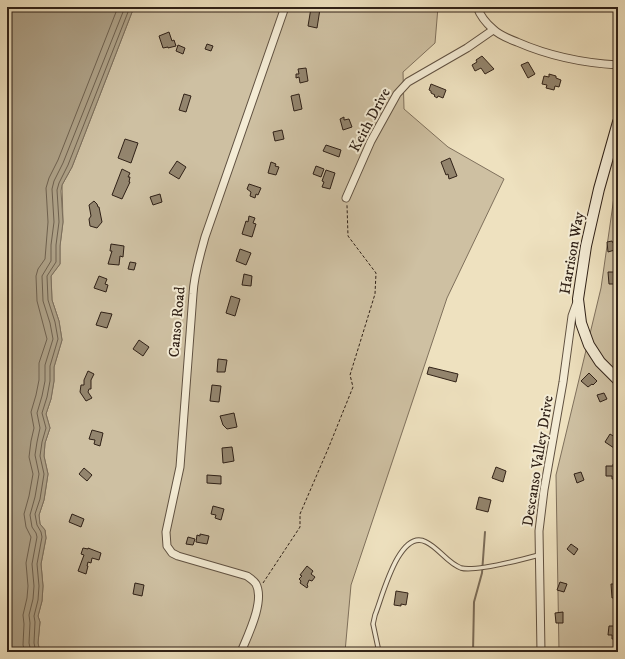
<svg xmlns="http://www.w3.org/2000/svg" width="625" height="659" viewBox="0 0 625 659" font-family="'IM FELL DW Pica',serif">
<rect width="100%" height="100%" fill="#eee1bf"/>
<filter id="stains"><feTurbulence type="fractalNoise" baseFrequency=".005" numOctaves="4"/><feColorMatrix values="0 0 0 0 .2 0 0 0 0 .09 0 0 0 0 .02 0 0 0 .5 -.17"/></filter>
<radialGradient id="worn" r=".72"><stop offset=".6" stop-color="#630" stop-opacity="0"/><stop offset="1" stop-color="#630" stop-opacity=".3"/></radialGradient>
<g fill="#cec0a2" stroke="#7f705c">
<polygon points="134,7 438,7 435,43 403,72 404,109 448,147 504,179 447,298 351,585 345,652 40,652 38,643 40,622 38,616 42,601 43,586 41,564 46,538 45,530 40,524 39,515 44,500 48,474 44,456 45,443 50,428 46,414 51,399 54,381 54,367 62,340 59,321 52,300 51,276 60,264 60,246 63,222 62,185 72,167"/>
<polygon points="618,169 618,652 559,652 556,475 601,288"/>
</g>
<polygon fill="#ada086" stroke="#7b6d5a" points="7,7 134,7 72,167 62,185 61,191 63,222 60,246 60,264 51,276 52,300 59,321 62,340 54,367 54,381 51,399 46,414 50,428 45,443 44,456 48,474 44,500 39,515 40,524 45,530 46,538 41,564 43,586 42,601 38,616 40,622 38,643 40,652 7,652"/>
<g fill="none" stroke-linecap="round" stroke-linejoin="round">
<g stroke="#6e604e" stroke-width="1">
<polyline points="25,652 23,645 24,624 23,615 27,598 28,586 26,563 31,537 26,527 24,514 29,496 33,474 29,457 31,441 34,428 31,412 36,395 39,380 39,363 47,339 37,301 36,276 38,269 45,259 48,222 46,188 49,178 58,160 118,7"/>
<polyline points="31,652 29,643 30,623 29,615 33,599 34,586 32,564 37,537 36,533 32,527 30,515 35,497 39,474 35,455 37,442 40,428 37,413 42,396 45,381 45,365 53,339 50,323 43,301 42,276 51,261 51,245 54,222 52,189 54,181 63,163 125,7"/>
<polyline points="36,652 34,643 35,622 34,616 38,600 39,586 37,564 42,537 41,532 37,525 35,514 40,499 44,474 40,456 42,442 46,428 42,413 47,397 50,381 50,366 58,339 55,322 48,300 47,276 56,262 56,245 59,222 57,190 59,183 68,165 130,7"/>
</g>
<polyline stroke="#7b6d5a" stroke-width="2" points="473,652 474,602 482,573 485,532"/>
</g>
<g fill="#93856e" stroke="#302117">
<polygon points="311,8 320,9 317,28 308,26"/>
<polygon points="169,32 172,41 174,40 176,46 168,48 168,47 163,48 159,36"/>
<polygon points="207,44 213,46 211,51 205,49"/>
<polygon points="178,45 185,48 183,54 176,51"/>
<polygon points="482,56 494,69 485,74 481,68 475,71 472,65 477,62 476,60"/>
<polygon points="528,62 535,74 528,78 521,65"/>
<polygon points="306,68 308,81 300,83 299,77 296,78 296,74 299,74 298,69"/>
<polygon points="549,74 556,76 556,78 561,80 559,87 555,86 554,90 546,88 547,85 542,84 544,76 549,77"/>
<polygon points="431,84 446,90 443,98 438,96 437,98 434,96 435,95 431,93 431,91 429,90"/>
<polygon points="184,94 191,96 186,112 179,110"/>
<polygon points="299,94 302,109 294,111 291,96"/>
<polygon points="344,117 344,120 349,119 352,127 343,130 340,119"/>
<polygon points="282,130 284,139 275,141 273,132"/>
<polygon points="125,139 138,143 131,163 118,158"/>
<polygon points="326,145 341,150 339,157 323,151"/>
<polygon points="450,158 457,176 449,179 448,174 446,175 441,162"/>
<polygon points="177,161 186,167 179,179 169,173"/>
<polygon points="271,162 276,164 275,166 279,167 276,175 268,173"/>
<polygon points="316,166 324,169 321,177 313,174"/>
<polygon points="122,169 130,173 128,177 130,177 129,182 130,182 122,199 112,195"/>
<polygon points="326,170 335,173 330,189 322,187 324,182 322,181"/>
<polygon points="249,184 261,188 258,195 256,194 255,198 250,196 251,192 247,189"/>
<polygon points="160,194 162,202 153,205 150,197"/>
<polygon points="94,201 97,204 98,207 99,207 102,222 97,228 90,226 89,219 91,216 89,205"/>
<polygon points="249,216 255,218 253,223 256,224 252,237 242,234 246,221 248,222"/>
<polygon points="612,241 613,243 617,243 618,249 608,252 607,242"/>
<polygon points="111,244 124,246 123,257 120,256 119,265 108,264 112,251 110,251"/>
<polygon points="240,249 251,253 246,265 236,261"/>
<polygon points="130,262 136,263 134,270 128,269"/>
<polygon points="608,272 617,272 618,284 609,284"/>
<polygon points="244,274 252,276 251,286 242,285"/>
<polygon points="99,276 107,279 105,284 108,285 106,292 94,288"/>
<polygon points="231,296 240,299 235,316 226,313"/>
<polygon points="101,312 112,314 107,328 96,325"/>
<polygon points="139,340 149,347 143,356 133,349"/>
<polygon points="218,359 227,360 225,372 217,372"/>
<polygon points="429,367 458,374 456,382 427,374"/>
<polygon points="88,371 94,374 91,380 91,389 89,389 88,392 92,398 86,401 80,392 81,385 84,385 84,380"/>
<polygon points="589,373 597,381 593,385 592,384 588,387 581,381"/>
<polygon points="212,385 221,386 219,402 210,401"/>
<polygon points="604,393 607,399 600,402 597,395"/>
<polygon points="234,413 237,427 227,429 223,425 220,416"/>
<polygon points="92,430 103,433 100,446 94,444 95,440 89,439"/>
<polygon points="610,434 618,439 618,442 614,448 605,442"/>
<polygon points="232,447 234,461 223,463 222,448"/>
<polygon points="613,464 618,464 618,479 612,479 612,476 606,476 606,466 613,466"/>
<polygon points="496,467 506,471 503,482 492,478"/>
<polygon points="84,468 92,475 87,481 79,474"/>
<polygon points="581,472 584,480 577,483 574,474"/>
<polygon points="207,475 221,476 221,484 207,483"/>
<polygon points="479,497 491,500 488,512 476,509"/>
<polygon points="213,506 224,509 221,520 215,518 216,515 211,514"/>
<polygon points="72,514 84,519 81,527 69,522"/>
<polygon points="618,522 618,538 614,537"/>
<polygon points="200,534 209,536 207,544 196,542 197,535 200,536"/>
<polygon points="188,537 195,539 193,545 186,544"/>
<polygon points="571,544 578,549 574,555 567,549"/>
<polygon points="83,548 88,549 88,548 101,553 99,560 92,558 91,563 88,562 87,566 88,566 86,574 78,571 84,555 81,554"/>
<polygon points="615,558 618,559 618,571 614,570"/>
<polygon points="307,566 313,571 311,574 315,577 312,581 309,580 307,585 308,586 307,588 300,583 301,581 299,579 302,576 300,575"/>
<polygon points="560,582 567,584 564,592 557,590"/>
<polygon points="135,583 144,585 142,596 133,594"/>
<polygon points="611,584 618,584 618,597 612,598"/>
<polygon points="396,591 408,593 406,605 401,604 401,606 394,605"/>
<polygon points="563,612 563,623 556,623 555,613"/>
<polygon points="609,626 618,626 617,634 618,634 618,639 612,639 612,635 608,635"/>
</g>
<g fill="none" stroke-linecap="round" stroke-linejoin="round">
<g stroke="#605141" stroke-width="5.5">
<path id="lane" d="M379 652 373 624 375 615C382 598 399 528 426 542 439 548 447 563 461 568 475 572 524 559 539 555"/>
</g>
<g stroke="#605141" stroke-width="9">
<g id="street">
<path d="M477 7C480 15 486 23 493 29 499 35 509 39 517 42 549 56 583 63 618 65"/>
<polyline points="346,198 371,141 397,94 408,82 467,48 493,30"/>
<path d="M241 652C248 635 265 601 256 584 254 581 250 578 247 576L178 556 172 553 167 546 166 532 180 467 193 294C194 274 200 256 205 237L285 7"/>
<polyline points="541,652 539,531 544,490 563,382 572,316 577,302"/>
</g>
</g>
<g stroke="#302117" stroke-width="12">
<polyline id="secondary" points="618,122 599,189 586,246 578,299 581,323 589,345 600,362 618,380"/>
</g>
<polyline stroke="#302117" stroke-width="1" stroke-dasharray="3 2" stroke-linecap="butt" points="263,583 300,527 300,514 328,449 353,387 350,375 375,294 376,273 348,236 347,205"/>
<use href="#lane" stroke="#f4ecd5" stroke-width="3.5"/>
<use href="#street" stroke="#f4ecd5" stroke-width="7"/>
<use href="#secondary" stroke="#f4ecd5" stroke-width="10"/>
</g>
<g text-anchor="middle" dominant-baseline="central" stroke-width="4" stroke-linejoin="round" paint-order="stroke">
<g font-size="15" fill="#302117" stroke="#f4ecd5">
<text transform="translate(370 120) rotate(-62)">Keith Drive</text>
<text transform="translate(572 253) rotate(-80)">Harrison Way</text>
<text transform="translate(177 322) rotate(-85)">Canso Road</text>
<text transform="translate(538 461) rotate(-81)">Descanso Valley Drive</text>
</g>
</g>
<rect width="625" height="659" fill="none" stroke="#eee1bf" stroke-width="24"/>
<rect x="8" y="8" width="609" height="643" fill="none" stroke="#302117" stroke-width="2"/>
<rect x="12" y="12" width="601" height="635" fill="none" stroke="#302117"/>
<rect width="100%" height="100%" filter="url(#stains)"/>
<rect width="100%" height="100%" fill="url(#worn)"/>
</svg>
